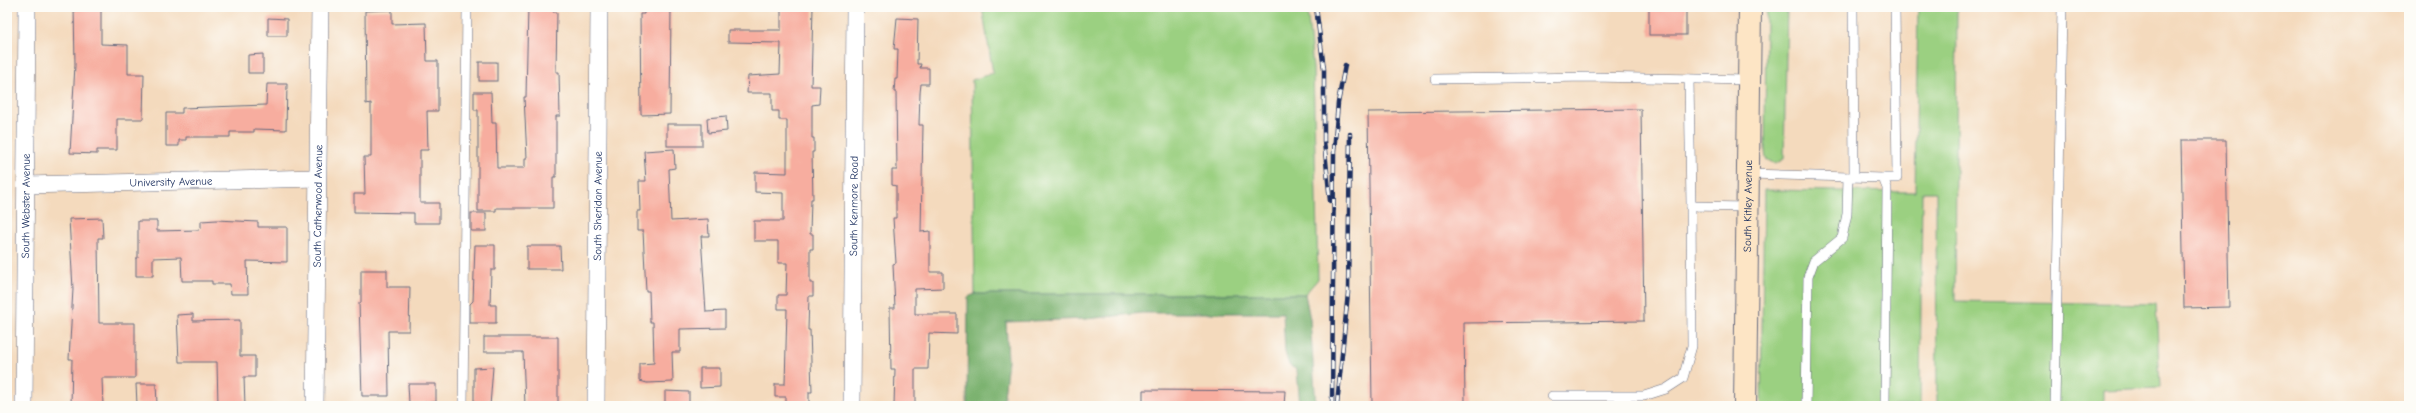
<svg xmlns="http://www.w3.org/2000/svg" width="2416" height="413" viewBox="0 0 2416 413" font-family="'Comic Neue',sans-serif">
<rect width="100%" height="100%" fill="#fdfcf7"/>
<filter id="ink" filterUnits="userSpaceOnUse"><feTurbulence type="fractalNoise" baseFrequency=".025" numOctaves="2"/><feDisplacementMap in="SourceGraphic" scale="8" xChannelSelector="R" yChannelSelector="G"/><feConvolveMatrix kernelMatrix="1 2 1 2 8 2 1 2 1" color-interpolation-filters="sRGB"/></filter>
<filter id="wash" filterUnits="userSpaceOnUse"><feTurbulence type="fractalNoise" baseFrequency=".012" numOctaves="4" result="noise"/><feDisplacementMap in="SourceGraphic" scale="16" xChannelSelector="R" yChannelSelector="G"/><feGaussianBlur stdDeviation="0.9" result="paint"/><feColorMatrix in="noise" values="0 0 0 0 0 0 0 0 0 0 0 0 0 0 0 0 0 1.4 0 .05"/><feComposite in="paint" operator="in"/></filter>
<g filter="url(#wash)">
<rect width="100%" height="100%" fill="#f4dabd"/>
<g fill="#9bd081" stroke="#5b8070">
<polygon points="982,7 1307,7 1313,68 1318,279 1305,294 975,294 972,80 993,73"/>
<polygon points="1766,7 1787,7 1784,159 1775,164 1766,159 1765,151"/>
<polygon points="1918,7 1959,7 1957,12 1955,301 2156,304 2160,388 2103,390 2103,406 1937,406 1936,192 1922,192 1920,406 1761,406 1764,190 1915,192"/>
</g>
<polygon fill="#7cb26f" stroke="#4c7066" points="975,294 1305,294 1310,319 1316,406 1300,406 1297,370 1289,365 1285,352 1283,313 1142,313 1086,319 1006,322 1008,360 1003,406 967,406 968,297"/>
<g id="blocks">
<g fill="#f7ad9f">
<polygon points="74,7 101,7 101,44 128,45 128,74 144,74 143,119 117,119 117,150 97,150 97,154 70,153 75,65"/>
<polygon points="528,7 553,7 553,12 557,12 556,72 559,72 560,116 556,116 556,177 553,177 553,208 496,208 496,211 478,211 478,110 474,110 474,92 491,92 492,123 496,123 497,168 525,168 525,158 527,158 524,97 526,97"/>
<polygon points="644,7 671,7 670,114 641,115 640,14 644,14"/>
<polygon points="781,7 813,7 811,86 820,86 819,104 812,105 812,138 814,138 814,152 812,152 813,199 811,199 810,234 813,234 813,249 810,249 810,283 813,283 813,296 809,296 808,330 810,330 812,392 809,392 809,406 786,406 786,397 775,397 775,384 785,384 787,309 778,309 778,295 786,295 787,263 778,263 778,241 754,241 754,221 783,221 783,193 755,192 755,172 787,173 787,120 779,120 779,111 772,111 772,93 747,93 748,76 780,74 781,43 728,42 728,30 781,30"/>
<rect x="1649" y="7" width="37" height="28"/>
<polygon points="392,10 392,24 426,23 427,61 438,61 438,111 427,111 428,150 420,150 420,203 439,203 439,223 414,223 414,213 354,212 354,194 365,194 364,157 371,157 371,103 366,104 365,11"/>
<polygon points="268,18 287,19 287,36 268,36"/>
<polygon points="897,18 918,19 917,64 921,64 920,68 929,68 929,84 921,84 920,93 919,125 923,125 921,232 930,231 930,272 943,272 943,288 915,289 915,314 957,314 957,334 929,333 928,369 915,369 915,406 894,406 895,369 891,369 890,308 895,308 893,264 896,263 893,218 896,218 896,186 892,185 892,170 897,170 896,92 894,92 895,79 897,79 898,49 894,49"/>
<polygon points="263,54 263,73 248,73 248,55"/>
<rect x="479" y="62" width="18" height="19"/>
<polygon points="267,84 287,84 286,130 254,129 254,132 230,132 230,137 186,137 186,140 179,140 179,146 166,146 166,113 182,113 182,108 266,105"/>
<polygon points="1641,109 1644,321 1464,323 1465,402 1372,404 1368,112"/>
<polygon points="726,116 727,131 708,133 707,118"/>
<rect x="667" y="124" width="35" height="22"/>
<polygon points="2181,140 2226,140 2229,307 2184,308"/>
<polygon points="674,149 675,168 669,169 671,221 708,219 709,236 701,236 706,312 725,311 725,328 680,329 680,352 672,352 673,382 647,383 640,381 640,364 654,363 653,322 650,322 649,291 646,291 643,231 637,231 637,211 640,211 639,181 646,181 644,151"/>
<rect x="471" y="213" width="15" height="18"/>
<polygon points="102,218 103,238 98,238 99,323 135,323 135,378 102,378 103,406 71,406 72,359 69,359 73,289 69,219"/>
<polygon points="217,220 258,222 258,227 287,227 287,262 247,261 248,294 231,294 230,284 212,284 212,281 182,281 181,257 153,258 153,276 136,276 136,258 138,258 138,221 157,221 157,231 199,230 201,228 201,221"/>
<polygon points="475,245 495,245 495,270 491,270 490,305 496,305 496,323 470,323 470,304 473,301"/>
<polygon points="527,246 560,246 561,269 527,269"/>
<polygon points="361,270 387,270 387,287 410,287 409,331 388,331 389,396 362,396 359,303 361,303"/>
<polygon points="193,314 193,321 240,320 240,356 255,356 255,377 244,377 245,406 218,406 217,362 179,362 177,315"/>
<polygon points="484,337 558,337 558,406 525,406 523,352 484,352"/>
<polygon points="493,367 490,406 474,406 474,368"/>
<polygon points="700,368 720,368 720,387 700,388"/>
<polygon points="136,384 156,384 157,404 137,404"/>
<polygon points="408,384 436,384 436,402 409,403"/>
<polygon points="1143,390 1285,391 1284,406 1143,406"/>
<polygon points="665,391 689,392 689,406 665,406"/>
</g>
</g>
</g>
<g filter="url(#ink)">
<use href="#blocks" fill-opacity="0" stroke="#676b7f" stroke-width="1"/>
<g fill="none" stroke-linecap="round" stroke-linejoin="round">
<g stroke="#676b7f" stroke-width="10">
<g id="lane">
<polyline points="1853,7 1854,177"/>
<polyline points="1435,79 1592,77 1749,80"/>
<polyline points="1689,79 1691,206"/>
<polyline points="1748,174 1883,178 1887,188 1885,406"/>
<polyline points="1883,178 1897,178 1895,7"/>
<polyline points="1552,396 1644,396 1666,389 1683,378 1692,346 1691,206 1748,207"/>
<polyline points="463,406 467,7"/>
<polyline points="1806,406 1808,277 1814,261 1842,238 1847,214 1848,177"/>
<polyline points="2055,406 2062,7"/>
</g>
</g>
<g stroke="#676b7f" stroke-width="18">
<g id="street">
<path id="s1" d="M26 185 317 178"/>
<path id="s2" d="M24 406 27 7"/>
<path id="s3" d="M315 406 320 7"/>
<path id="s4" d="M596 406 599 7"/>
<path id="s5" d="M852 406 855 7"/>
</g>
</g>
<g stroke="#676b7f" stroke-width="24">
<g id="secondary">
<path id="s6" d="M1745 406 1750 7"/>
</g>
</g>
<use href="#lane" stroke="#fff" stroke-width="9"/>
<use href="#street" stroke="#fff" stroke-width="17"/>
<use href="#secondary" stroke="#fde5c5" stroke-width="22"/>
<g stroke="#1b2f5e" stroke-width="4.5">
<g id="rail">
<polyline points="1316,7 1324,69 1324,141 1330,201"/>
<polyline points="1337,405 1348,293 1350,134"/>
<polyline points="1332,406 1334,152 1338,103 1345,65"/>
</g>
</g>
<use href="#rail" stroke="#fdfcf7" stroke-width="3" stroke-dasharray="9" stroke-linecap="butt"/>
</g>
</g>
<g text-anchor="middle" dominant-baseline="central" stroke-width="4" stroke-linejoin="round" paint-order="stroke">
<g font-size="11" fill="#1b2f5e" stroke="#fdfcf7">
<text stroke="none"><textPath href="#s1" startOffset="145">University Avenue</textPath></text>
<text stroke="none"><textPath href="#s2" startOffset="200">South Webster Avenue</textPath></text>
<text stroke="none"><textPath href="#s3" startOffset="200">South Catherwood Avenue</textPath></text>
<text stroke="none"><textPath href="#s4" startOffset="200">South Sheridan Avenue</textPath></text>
<text stroke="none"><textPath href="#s5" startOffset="200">South Kenmore Road</textPath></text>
<text stroke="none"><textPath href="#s6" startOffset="200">South Kitley Avenue</textPath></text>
</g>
</g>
<rect width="2416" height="413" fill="none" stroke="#fdfcf7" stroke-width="24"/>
</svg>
